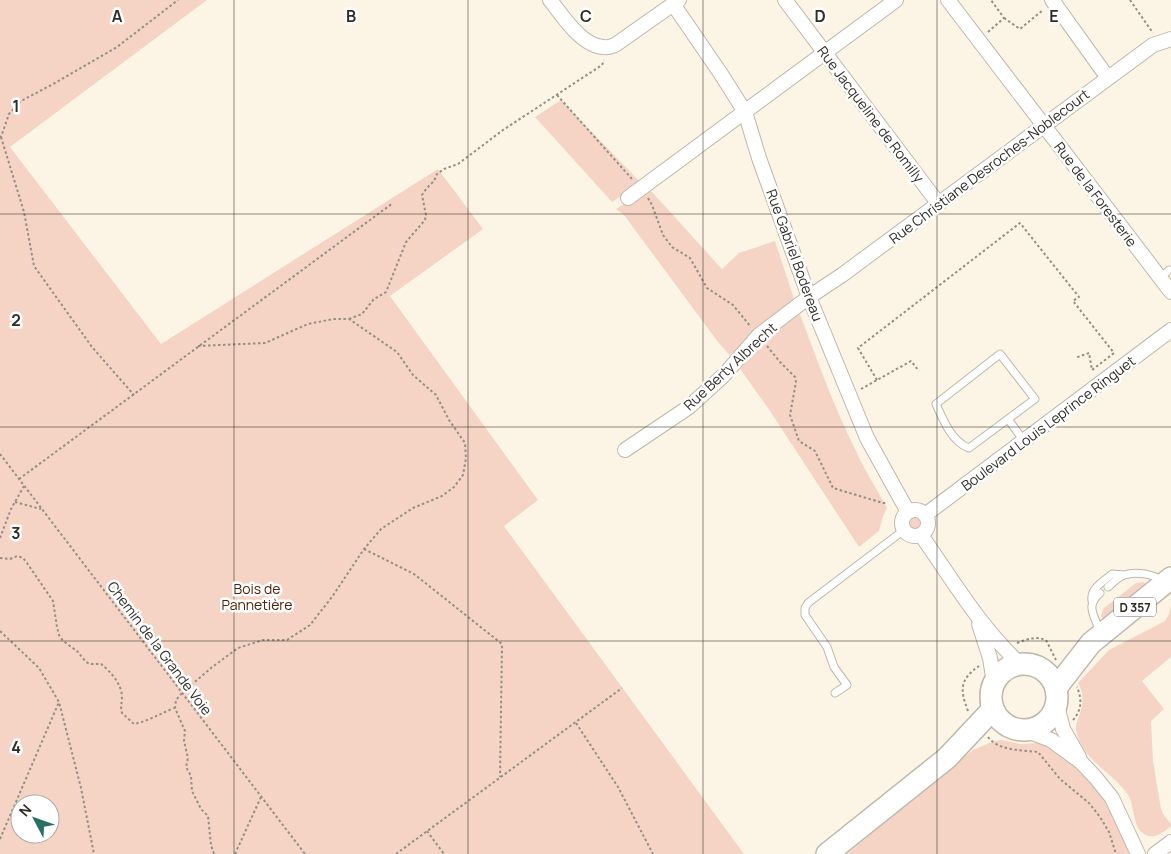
<svg xmlns="http://www.w3.org/2000/svg" width="1171" height="854" viewBox="0 0 1171 854" font-family="Manrope,sans-serif">
<rect width="100%" height="100%" fill="#fcf5e6"/>
<g fill="#f5d4c6" fill-rule="evenodd">
<path d="M0 0H207L10 147 161 344 438 169 483 229 390 296 538 500 504 526 744 854H0ZM20 804H50V834H20Z"/>
<polygon points="561,100 641,183 612,202 535,117"/>
<polygon points="646,190 652,192 722,269 739,253 775,241 795,302 733,359 718,342 624,215 616,209"/>
<path d="M798 309C816 357 833 405 856 451 865 471 877 489 887 508L883 516 879 531 859 547 768 408 738 366 758 341Z"/>
<circle cx="914" cy="523" r="6"/>
<polygon points="1144,582 1149,587 1106,622 1101,616 1103,609 1136,583"/>
<path d="M1171 605V657L1142 681 1164 709 1151 721 1153 761 1161 809 1163 814 1171 824V826C1163 833 1154 840 1144 834 1132 827 1135 806 1128 795 1113 772 1082 761 1076 730 1075 725 1078 721 1079 716 1084 704 1084 694 1078 683L1109 650 1165 621 1169 614Z"/>
<polygon points="1002,740 1020,744 1040,743 1051,746 1063,754 1098,789 1115,813 1130,854 847,854 973,750 994,741"/>
</g>
<g fill="none" stroke-linecap="round" stroke-linejoin="round">
<g stroke="#bfb8aa" stroke-width="9">
<g id="service">
<polyline points="1160,278 1169,270"/>
<path d="M1008 419 969 448C952 442 943 420 936 404L1000 354 1035 399 1008 419 1024 441"/>
<path d="M1108 587C1113 583 1118 577 1124 575 1136 571 1153 574 1163 581"/>
<path d="M1092 601C1090 588 1103 582 1112 574L1123 575"/>
<path d="M1099 631C1096 616 1084 607 1100 593"/>
<polyline points="835,693 847,685 834,667 827,647 805,615 805,608 808,603 904,530"/>
</g>
</g>
<g stroke="#bfb8aa" stroke-width="16">
<g id="minor">
<path d="M550 0C562 15 582 47 604 47 607 48 612 46 615 45L679 0"/>
<polyline points="785,0 938,203"/>
<polyline points="948,0 1171,292"/>
<polyline points="1052,0 1108,78"/>
<polyline points="673,4 721,74 745,112 759,158 809,297 867,438 908,512"/>
<polyline points="628,198 896,0"/>
<polyline points="625,450 689,407 724,375 759,335 809,297 842,275 1153,45 1171,39"/>
<circle cx="915" cy="523" r="13"/>
<polyline points="925,515 1171,330"/>
<path d="M921 535C952 579 980 627 1020 664"/>
<polyline points="979,624 990,658 994,683"/>
<polyline points="1057,705 1063,729 1079,757"/>
<polyline points="1024,730 1051,740 1081,762 1096,778 1112,798 1138,854"/>
<polyline points="1155,854 1171,842"/>
</g>
</g>
<g stroke="#bfb8aa" stroke-width="24">
<g id="primary">
<circle cx="1024" cy="697" r="33"/>
<polyline points="1056,688 1091,643 1171,578"/>
<polyline points="827,854 947,758 993,709"/>
</g>
</g>
<g stroke="#948f84" stroke-width="2" stroke-dasharray="2.5 2.5" stroke-linecap="butt">
<polyline points="1130,0 1153,33"/>
<polyline points="1004,18 1020,29 1043,10"/>
<polyline points="988,32 1004,18 991,0"/>
<polyline points="557,95 632,179"/>
<polyline points="0,136 1,137 9,114 21,101 55,83 117,47 178,0"/>
<polyline points="1,137 24,212 34,266 92,347 134,395"/>
<polyline points="648,198 652,205 663,235 672,247 690,258 707,288 733,305 751,327"/>
<polyline points="349,319 362,314 374,299 386,292 406,242 425,220 426,215 422,195 426,189 434,181 437,174 444,169 458,164 503,130 602,65 604,60"/>
<polyline points="198,346 265,343 308,324 333,319 349,319 397,352 413,375 436,395 449,420 465,443 466,458 463,475 454,487 442,496 413,508 381,529 364,549 332,597 310,625 287,640 263,640 238,648 211,668 182,693 176,700 175,708 185,731 184,741 188,758 186,767 191,776 192,791 201,809 208,816 211,845 214,854"/>
<polyline points="767,346 780,362 795,377 796,382 790,415 799,441 815,451 833,488 883,503 887,503"/>
<polyline points="877,380 858,348 1020,223 1079,297 1073,301 1114,353 1092,370 1089,353 1075,358"/>
<polyline points="861,389 911,361 919,371"/>
<polyline points="0,454 305,854"/>
<polyline points="19,479 393,203"/>
<polyline points="15,502 41,509"/>
<polyline points="0,538 11,509 24,486"/>
<polyline points="364,549 414,574 502,644 500,777"/>
<path d="M0 558 10 559 17 556 23 558 27 563 53 601 57 627 59 635 63 641 77 651 86 662 90 664H101C110 671 122 684 122 697 122 703 120 707 122 713L134 724C148 721 160 714 174 708"/>
<polyline points="0,631 39,668 59,702 81,788 94,854"/>
<path d="M1017 643C1028 639 1035 636 1046 640L1056 660"/>
<path d="M968 711C960 690 959 680 979 666"/>
<path d="M1073 720C1082 710 1082 699 1077 687"/>
<polyline points="576,723 618,787 653,854"/>
<path d="M988 737C999 751 1021 750 1038 752L1060 779 1089 803 1100 817 1109 832 1116 854"/>
<polyline points="427,831 444,854"/>
<polyline points="0,839 59,702"/>
<polyline points="235,854 261,797"/>
<polyline points="396,854 622,688"/>
</g>
<use href="#service" stroke="#fff" stroke-width="7"/>
<use href="#minor" stroke="#fff" stroke-width="14"/>
<use href="#primary" stroke="#fff" stroke-width="21"/>
</g>
<path fill="none" stroke="#2f2c26" stroke-width="1" stroke-opacity="0.55" d="M234 0V854M468 0V854M703 0V854M937 0V854M0 214H1171M0 427H1171M0 641H1171"/>
<g text-anchor="middle" dominant-baseline="central" stroke-width="5" stroke-linejoin="round" paint-order="stroke">
<rect fill="#fff" stroke="#6d6b67" stroke-width="1" x="1114" y="597.5" width="42" height="19" rx="4"/>
<g font-size="12" font-weight="bold" fill="#2f2c26">
<text x="1135" y="607">D 357</text>
</g>
<g font-size="14" fill="#2f2c26" stroke="#fff">
<text transform="translate(871 114) rotate(53)">Rue Jacqueline de Romilly</text>
<text transform="translate(989 166) rotate(-37)">Rue Christiane Desroches-Noblecourt</text>
<text transform="translate(1096 194) rotate(53)">Rue de la Foresterie</text>
<text transform="translate(795 255) rotate(70)">Rue Gabriel Bodereau</text>
<text transform="translate(730 366) rotate(-43)">Rue Berty Albrecht</text>
<text transform="translate(1048 423) rotate(-37)">Boulevard Louis Leprince Ringuet</text>
<text transform="translate(160 648) rotate(53)">Chemin de la Grande Voie</text>
</g>
<g font-size="14" fill="#51210a" stroke="#fff">
<text x="257" y="588">Bois de<tspan x="257" dy="16">Pannetière</tspan></text>
</g>
</g>
<g font-size="16" text-anchor="middle" font-weight="bold" fill="#2f2c26" stroke="#fff" stroke-width="5" stroke-linejoin="round" paint-order="stroke">
<text x="117" y="22">A</text>
<text x="351" y="22">B</text>
<text x="586" y="22">C</text>
<text x="820" y="22">D</text>
<text x="1054" y="22">E</text>
<text x="16" y="112">1</text>
<text x="16" y="326">2</text>
<text x="16" y="539">3</text>
<text x="16" y="753">4</text>
</g>
<g transform="translate(35 819) rotate(311)"><circle r="24" fill="#ffffff" stroke="#acaba8"/>
<path d="M0-4L9 19L0 12L-9 19Z" fill="#286f66"/>
<text y="-8" font-size="14" font-weight="bold" text-anchor="middle" fill="#2f2c26">N</text>
</g>
</svg>
